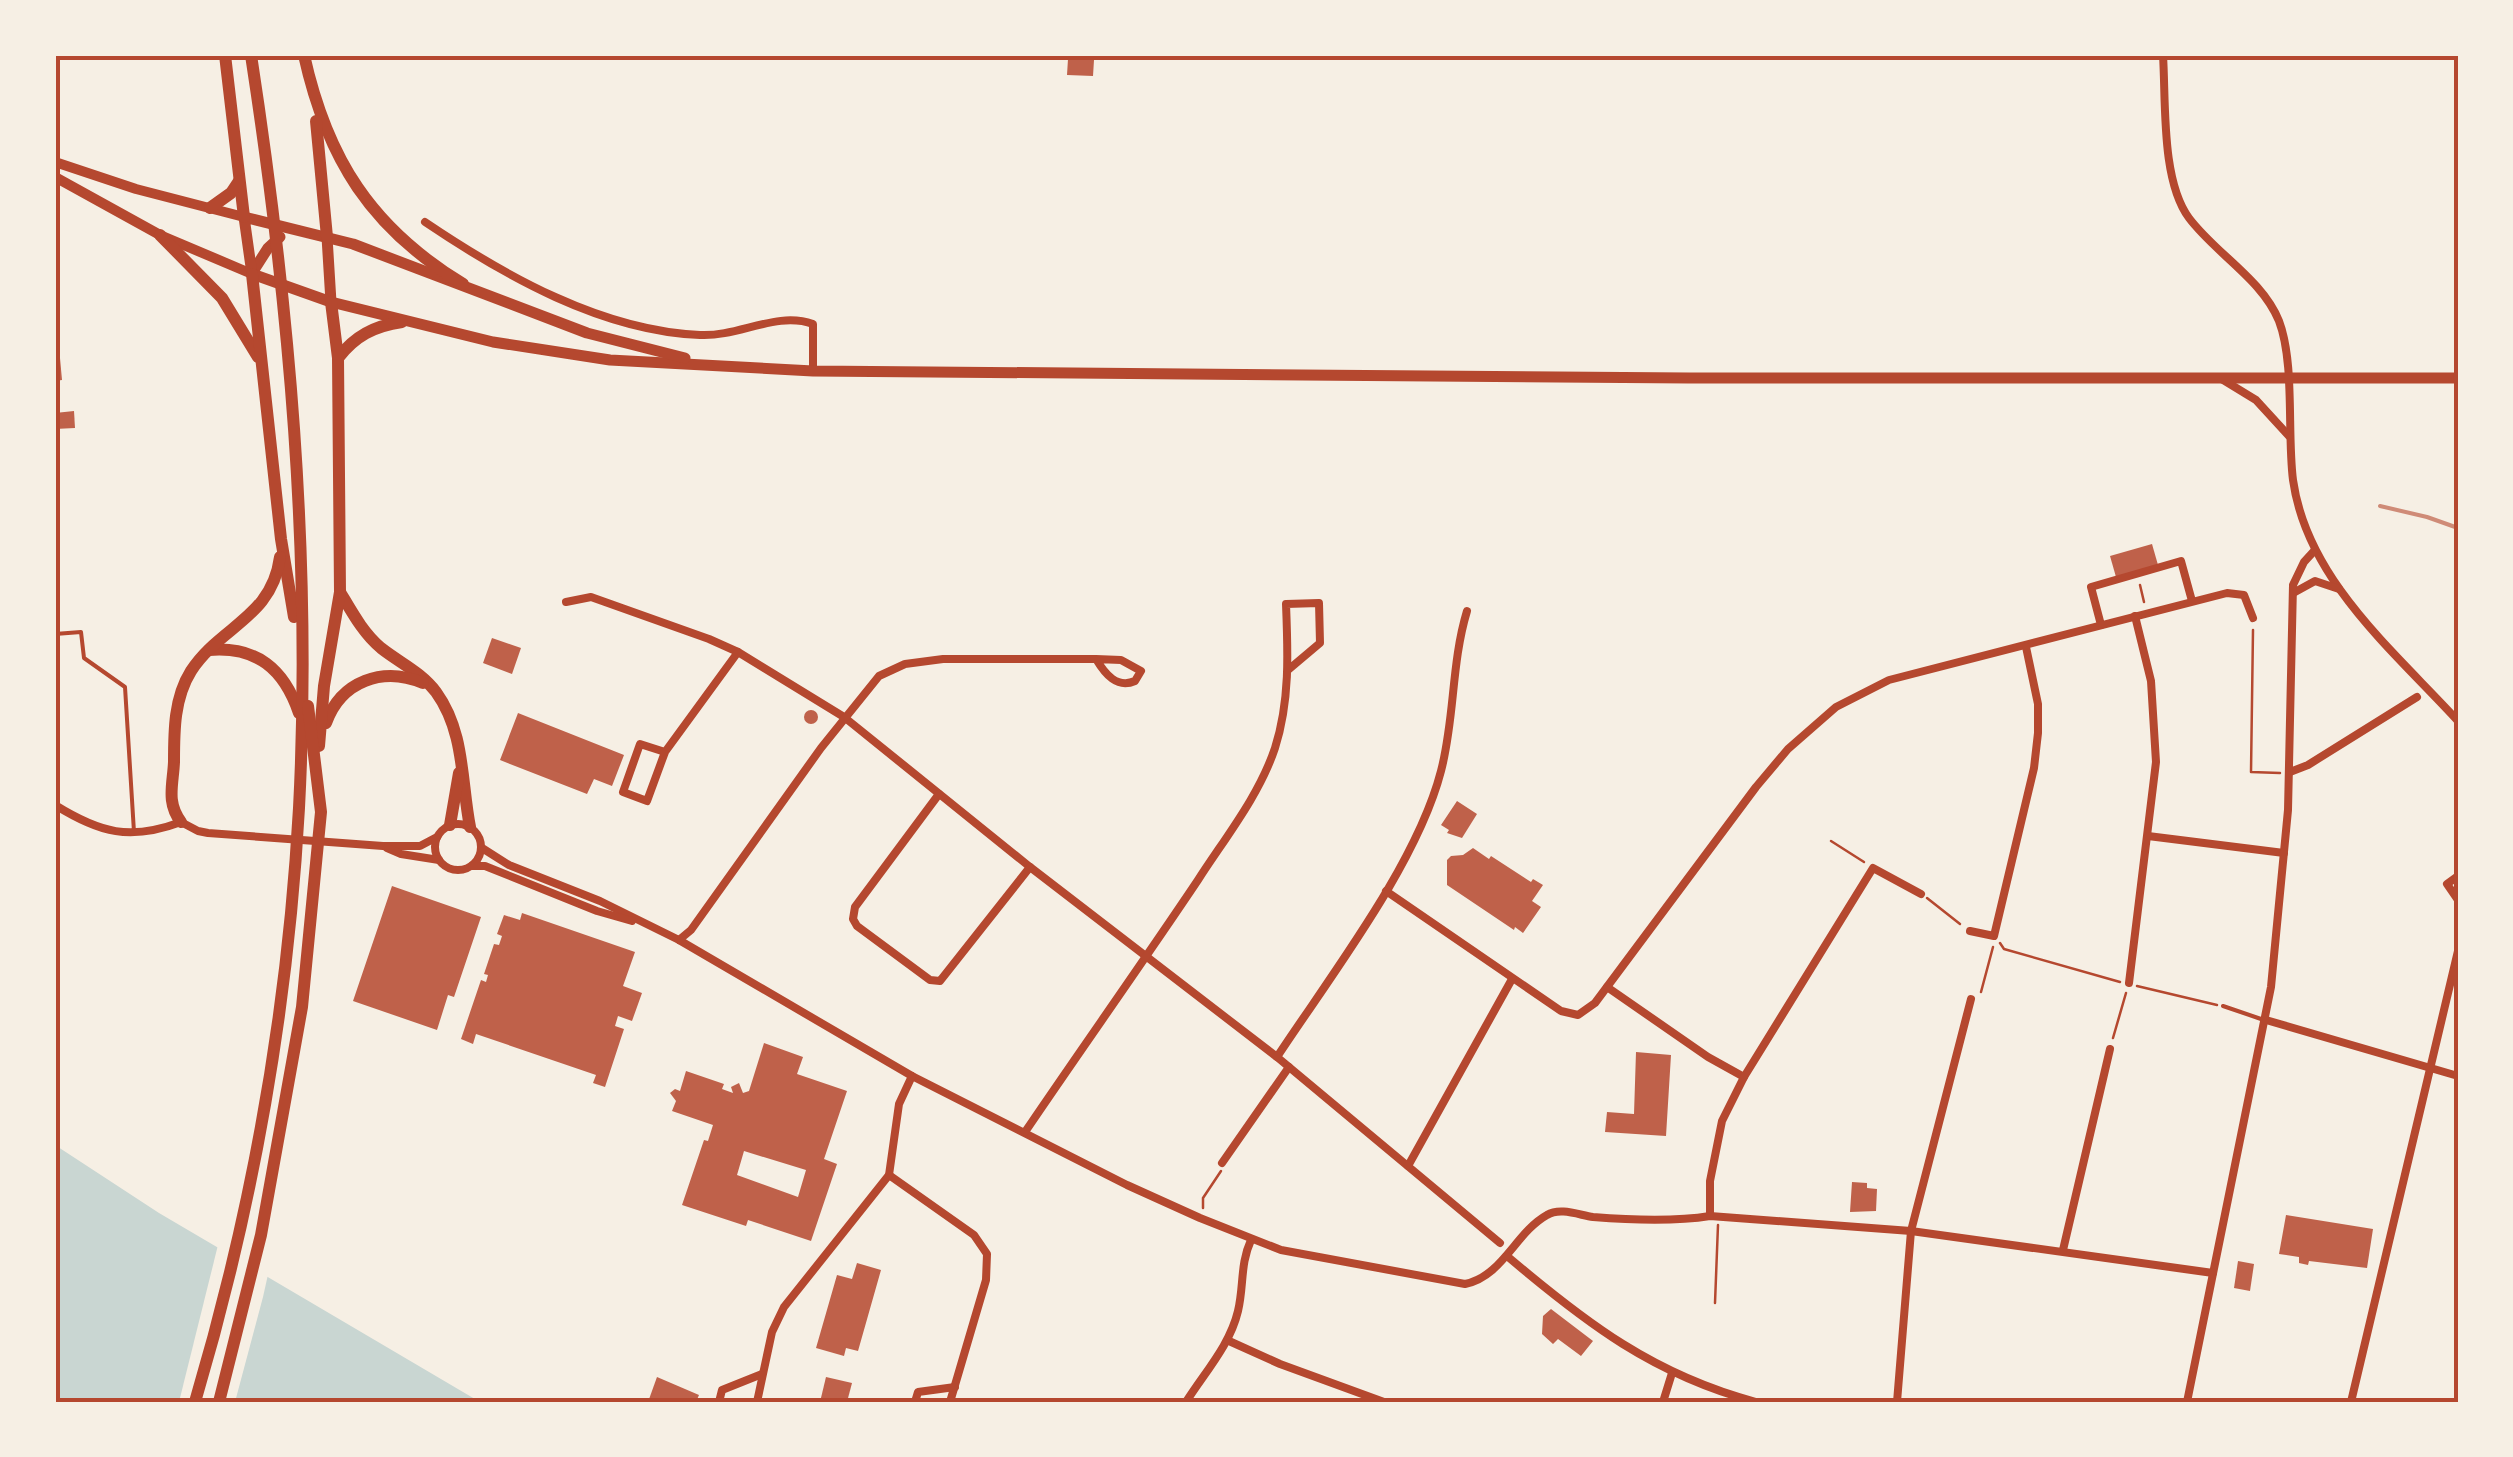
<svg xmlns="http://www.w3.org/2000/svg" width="2513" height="1457" viewBox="0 0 2513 1457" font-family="Jost,sans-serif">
<rect width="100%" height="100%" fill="#f6efe4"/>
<polygon fill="#c9d6d2" points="55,1145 159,1213 480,1402 55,1402"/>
<polygon fill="#f6efe4" points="219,1241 269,1270 263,1297 235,1402 179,1402"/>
<g fill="#bf614a" fill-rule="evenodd">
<polygon points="1068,59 1094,60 1093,76 1067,75"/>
<polygon points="55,347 59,347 62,380 55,381"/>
<polygon points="74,411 75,428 55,429 55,413"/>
<polygon points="2152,544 2158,565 2116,577 2110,556"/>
<polygon points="492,638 521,648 512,674 483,663"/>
<circle cx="811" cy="717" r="7"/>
<polygon points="518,713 624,755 612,786 594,779 587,794 500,760"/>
<polygon points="1457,801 1477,814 1462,838 1447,833 1449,830 1441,825"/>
<polygon points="1473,848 1489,859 1491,856 1531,882 1533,879 1543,885 1532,901 1541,907 1523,933 1515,927 1514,930 1447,885 1447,860 1451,856 1463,855"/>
<polygon points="392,886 481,917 454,997 448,995 437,1030 353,1001"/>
<polygon points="522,913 635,952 623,986 642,993 632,1021 618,1016 615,1026 624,1029 605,1087 593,1083 596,1075 476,1034 473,1044 461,1039 481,980 486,982 488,975 484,974 494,944 499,945 502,936 497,934 504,915 520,920"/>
<path d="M764 1043 803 1057 797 1074 847 1091 824 1159 837 1164 811 1241 748 1220 746 1226 682 1205 704 1140 708 1141 713 1125 672 1111 676 1101 670 1093 675 1089 680 1091 686 1071 724 1084 722 1089 733 1093 731 1087 739 1083 743 1093 749 1091ZM744 1151 806 1170 798 1197 737 1175Z"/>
<polygon points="1636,1052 1671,1055 1666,1136 1605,1132 1607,1112 1634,1114"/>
<polygon points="1852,1182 1867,1183 1867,1188 1877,1189 1876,1211 1850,1212"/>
<polygon points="2286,1215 2373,1229 2367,1268 2309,1261 2308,1265 2299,1263 2299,1257 2279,1254"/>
<polygon points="2238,1261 2254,1264 2250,1291 2234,1288"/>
<polygon points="857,1263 881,1270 858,1351 846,1348 844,1356 816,1348 837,1275 852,1279"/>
<polygon points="1551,1309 1593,1341 1581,1356 1558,1339 1553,1344 1542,1334 1543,1316"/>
<polygon points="657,1377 699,1395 696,1402 648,1402"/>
<polygon points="826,1377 852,1383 847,1402 820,1402"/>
</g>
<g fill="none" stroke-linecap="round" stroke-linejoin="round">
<g stroke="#b5482f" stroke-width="2.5">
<polyline points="2140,585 2144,602"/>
<polyline points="2253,630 2251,772 2280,773"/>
<polyline points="1831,841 1864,862"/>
<polyline points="1927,898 1960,924"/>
<polyline points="2000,943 2004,949 2120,982"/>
<polyline points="2137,986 2217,1005"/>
<polyline points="1981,992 1993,947"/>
<polyline points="2113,1038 2126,993"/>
<polyline points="1203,1208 1203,1198 1221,1171"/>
<polyline points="1715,1303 1718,1225"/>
</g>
<g stroke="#b5482f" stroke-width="4">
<polyline points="55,634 81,632 84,658 125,687 134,832"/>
<polyline points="2223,1006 2261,1019"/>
</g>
<g stroke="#b5482f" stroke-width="8">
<path d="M2163 55C2166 102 2161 180 2189 218 2216 254 2262 279 2279 321 2295 363 2287 433 2293 480 2307 580 2394 651 2458 721"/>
<path d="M425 222C505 276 602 331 700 335 739 337 776 311 813 324V371"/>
<polyline points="2220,378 2256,400 2289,436"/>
<polyline points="2295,592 2315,581 2339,589"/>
<polyline points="566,602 591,597 709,639 738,652 844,717 1030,867 1277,1057 1500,1243"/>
<polyline points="2101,625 2091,587 2181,561 2192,601"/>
<polyline points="665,752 647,801 623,792 640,744 665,752 738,652"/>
<polyline points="2290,772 2308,765 2417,697"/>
<polyline points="939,794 855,907 853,919 857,926 930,980 940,981 1030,867"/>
<path d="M55 805C100 833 130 841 181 822L198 831 208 833 383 846H420L437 837"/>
<circle cx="458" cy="847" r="23"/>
<polyline points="2148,836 2284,853"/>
<polyline points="387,848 401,854 439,860"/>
<path d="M482 848 509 865 600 901 679 940 912 1076 1127 1185 1200 1218 1281 1250 1465 1284C1503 1276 1515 1233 1547 1215 1560 1207 1579 1215 1593 1217 1630 1220 1673 1222 1710 1216L1911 1231 2213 1273"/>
<polyline points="472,866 485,866 597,911 632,921"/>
<polyline points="2458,876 2447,884 2458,900"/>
<polyline points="1386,891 1561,1011 1578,1015 1595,1003 1756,787 1788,749 1836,707 1889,680 2227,593 2244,595 2253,618"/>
<polyline points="1970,931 1994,936 2034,768 2038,733 2038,704 2026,647"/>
<path d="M679 940 691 930 821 748 879 676 905 664 943 659H1096C1105 674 1117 689 1135 681L1141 671 1121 660 1096 659"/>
<polyline points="2129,983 2156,762 2151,681 2135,616"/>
<polyline points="1607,987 1708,1057 1744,1077"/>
<polyline points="2266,1020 2458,1076"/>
<path d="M1277 1057C1331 975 1417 864 1441 771 1455 718 1451 664 1467 611"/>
<path d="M1025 1132C1082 1048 1141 965 1198 880 1225 838 1259 796 1275 748 1290 701 1288 653 1286 604L1319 603 1320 643 1288 670"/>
<polyline points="1222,1163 1289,1067"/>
<polyline points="1408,1166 1512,979"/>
<polyline points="889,1175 974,1235 987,1254 986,1280 950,1402"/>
<polyline points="1710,1216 1710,1181 1722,1121 1744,1077 1873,868 1921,894"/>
<polyline points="2063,1250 2110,1049"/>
<path d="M1507 1256C1586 1323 1654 1375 1756 1402"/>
<polyline points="1229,1341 1280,1364 1384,1402"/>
<polyline points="719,1402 722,1390 762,1374"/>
<polyline points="757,1402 772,1332 784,1307 889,1175 899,1104 912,1076"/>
<polyline points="915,1402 918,1392 955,1387"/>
<path d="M1186 1402C1205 1372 1230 1345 1238 1311 1244 1286 1240 1264 1251 1240"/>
<polyline points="1663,1402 1672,1373"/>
<polyline points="1897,1402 1911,1231 1971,999"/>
<polyline points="2187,1402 2271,987 2288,810 2293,585 2304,562 2315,550"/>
<polyline points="2351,1402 2458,951"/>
</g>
<g stroke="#b5482f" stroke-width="10">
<polyline points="55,162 136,189 244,217"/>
<polyline points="55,177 160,235 252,274"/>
</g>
<g stroke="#b5482f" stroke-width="11">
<polyline points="327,237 331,302"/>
<polyline points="252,273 268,248 280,237"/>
<polyline points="252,274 331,302 493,342 610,360 813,371 1689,378 2458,378"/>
<polyline points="252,274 244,217 353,244 587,333 685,358"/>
</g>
<g stroke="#b5482f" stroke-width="12">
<polyline points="225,55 244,217"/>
<path d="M304 55C327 159 371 228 463 284"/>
<polyline points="316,121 327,237"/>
<polyline points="210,208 231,193 239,181"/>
<polyline points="160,235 222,298 258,357"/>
<polyline points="252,274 281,539 294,617"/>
<path d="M338 358C355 336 374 326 402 322"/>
<path d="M340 592C352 612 363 633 381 648 400 663 421 672 436 692 465 732 461 781 470 827"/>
<path d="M209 650C257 646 284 669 299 713"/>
<path d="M326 723C341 681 383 666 423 683"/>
<polyline points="319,746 324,686 340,592 338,358 331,302"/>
<path d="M181 822C166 802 173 785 174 762 174 731 174 698 191 671 220 626 272 618 280 557"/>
<polyline points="450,825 459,773"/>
<path d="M195 1402C252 1210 288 1008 299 808 312 557 289 303 251 55"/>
<polyline points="219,1402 261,1235 302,1007 321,812 308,706"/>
</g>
<polyline stroke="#cf8b77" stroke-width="4" points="2380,506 2427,517 2458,528"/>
</g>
<rect width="2513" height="1457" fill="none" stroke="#f6efe4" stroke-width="115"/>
<rect x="58" y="58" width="2398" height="1342" fill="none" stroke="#b5482f" stroke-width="4"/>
</svg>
